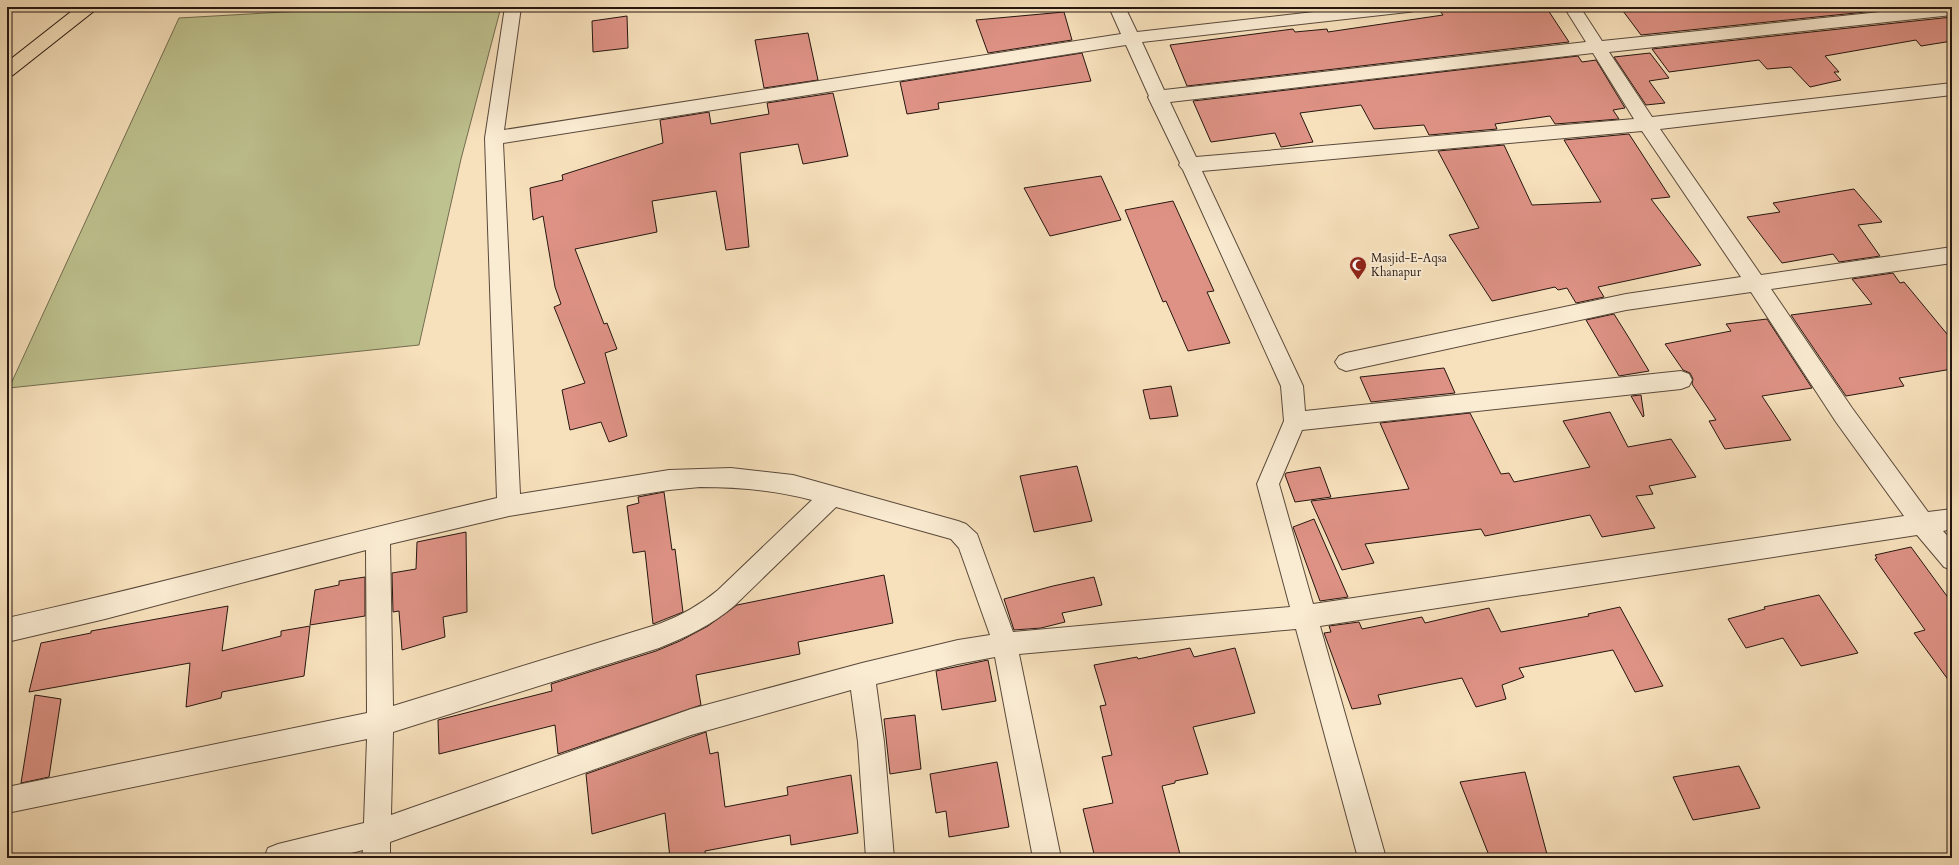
<svg xmlns="http://www.w3.org/2000/svg" width="1959" height="865" viewBox="0 0 1959 865" font-family="Cardo,serif">
<rect width="100%" height="100%" fill="#f7e1bc"/>
<filter id="stains"><feTurbulence type="fractalNoise" baseFrequency=".005" numOctaves="4"/><feColorMatrix values="0 0 0 0 .2 0 0 0 0 .09 0 0 0 0 .02 0 0 0 .5 -.17"/></filter>
<radialGradient id="worn" r=".72"><stop offset=".6" stop-color="#630" stop-opacity="0"/><stop offset="1" stop-color="#630" stop-opacity=".3"/></radialGradient>
<polygon fill="#bec28f" stroke="#726c50" points="371,7 501,7 461,159 419,345 9,388 179,18"/>
<g fill="#de9285" stroke="#251610">
<polygon points="1470,7 1546,7 1569,42 1187,86 1170,45 1293,29 1295,32 1327,29 1328,32 1443,15 1440,11"/>
<polygon points="1620,7 1914,7 1641,35"/>
<polygon points="1064,12 1072,40 988,53 976,20"/>
<polygon points="627,16 628,48 593,52 592,21"/>
<polygon points="1952,17 1952,41 1921,46 1916,40 1825,56 1839,72 1834,72 1841,80 1810,87 1791,67 1767,69 1759,60 1669,72 1652,49"/>
<polygon points="808,33 818,80 764,88 755,40"/>
<polygon points="1082,53 1091,81 938,103 939,109 907,114 900,82"/>
<polygon points="1650,53 1669,78 1649,81 1665,103 1646,105 1614,57"/>
<polygon points="1578,56 1582,62 1596,60 1625,108 1613,110 1619,119 1555,124 1550,116 1495,124 1497,129 1429,135 1424,125 1374,129 1361,105 1300,113 1313,142 1281,147 1275,133 1211,142 1193,101"/>
<polygon points="833,93 848,156 803,164 798,144 740,153 749,247 726,250 716,191 652,201 657,232 575,249 604,324 607,323 617,349 605,353 627,436 609,442 601,422 570,430 562,390 585,383 554,307 561,304 555,287 543,216 533,220 530,188 563,180 562,175 663,143 660,120 709,112 711,124 769,114 767,103"/>
<polygon points="1629,134 1670,197 1651,199 1701,265 1598,287 1604,297 1576,303 1567,288 1558,290 1555,287 1492,301 1449,235 1479,228 1438,151 1504,145 1532,205 1601,202 1564,140"/>
<polygon points="1101,176 1121,220 1050,236 1024,188"/>
<polygon points="1854,189 1882,222 1858,225 1880,256 1839,262 1833,254 1782,263 1747,217 1780,212 1773,203"/>
<polygon points="1173,201 1214,291 1207,292 1230,343 1188,351 1166,301 1163,302 1125,210"/>
<polygon points="1893,273 1900,283 1904,282 1952,340 1952,369 1899,378 1904,386 1846,396 1791,315 1872,304 1852,279"/>
<polygon points="1614,314 1629,338 1649,371 1619,376 1586,320"/>
<polygon points="1767,319 1812,388 1762,396 1791,440 1725,449 1709,421 1716,420 1692,384 1693,379 1690,373 1683,370 1665,344 1731,331 1726,324"/>
<polygon points="1444,368 1455,393 1371,402 1360,377"/>
<polygon points="1171,386 1178,416 1150,419 1143,390"/>
<polygon points="1641,395 1644,416 1643,417 1631,396"/>
<polygon points="1610,412 1628,447 1671,439 1696,477 1649,486 1653,494 1636,496 1655,528 1602,537 1590,515 1485,536 1481,529 1365,544 1374,563 1342,570 1311,501 1409,489 1380,423 1470,413 1501,474 1509,473 1514,482 1590,467 1563,421"/>
<polygon points="1077,466 1092,521 1034,532 1020,476"/>
<polygon points="1320,467 1331,497 1295,502 1285,475 1286,473"/>
<polygon points="664,492 672,550 675,549 683,612 653,624 645,551 633,553 627,506 639,503 638,497"/>
<polygon points="1314,519 1348,597 1320,601 1293,527"/>
<polygon points="466,532 467,612 443,617 445,637 402,650 399,611 393,612 392,573 416,569 417,542"/>
<polygon points="1911,547 1952,603 1952,685 1914,633 1925,630 1875,559 1877,558 1875,555"/>
<polygon points="884,575 893,623 798,642 800,654 696,675 701,705 558,754 555,725 439,754 438,720 552,691 551,684 656,651 680,641 708,626 737,605"/>
<polygon points="365,577 365,616 310,625 315,590 339,585 339,581"/>
<polygon points="1094,577 1102,605 1062,613 1065,622 1041,628 1014,630 1004,599 1053,586"/>
<polygon points="1819,595 1858,653 1801,666 1783,638 1746,648 1728,619 1765,609 1764,607"/>
<polygon points="228,606 222,651 281,636 281,631 310,626 304,676 222,692 221,698 186,707 190,663 29,692 41,643 91,633 91,631"/>
<polygon points="1620,607 1663,686 1635,692 1613,650 1519,668 1524,677 1502,685 1506,699 1476,707 1462,678 1378,695 1381,704 1352,709 1324,633 1331,632 1329,626 1359,622 1362,629 1422,617 1425,623 1489,608 1501,632 1589,616 1588,614"/>
<polygon points="1190,648 1194,657 1235,648 1255,713 1193,727 1208,774 1175,781 1175,783 1162,786 1181,858 1095,858 1083,809 1113,803 1102,757 1112,755 1100,706 1106,705 1094,665 1137,657 1138,659"/>
<polygon points="988,660 996,701 942,710 936,671"/>
<polygon points="35,695 61,699 49,777 21,783"/>
<polygon points="915,715 921,769 890,774 884,719"/>
<polygon points="706,732 710,754 718,752 725,807 788,795 787,787 851,775 858,833 791,845 790,835 705,851 706,858 670,858 665,813 592,834 586,774"/>
<polygon points="997,762 1009,827 949,837 946,811 936,813 930,774"/>
<polygon points="1739,766 1760,808 1693,820 1673,777"/>
<polygon points="1525,772 1548,858 1490,858 1460,782"/>
</g>
<g fill="none" stroke-linecap="round" stroke-linejoin="round">
<g stroke="#5a493b" stroke-width="2">
<path id="minor" d="M505 7H521L504 130 1121 34 1109 7H1125L1137 32 1357 7H1416L1414 11 1408 12 1142 42 1164 90 1586 42 1564 7H1580L1602 41 1928 7H1952V15L1609 52 1652 117 1952 83V95L1660 129 1761 275 1952 247V263L1771 289 1852 408 1928 512 1952 509V529L1943 531 1952 541V570L1944 567 1917 535 1320 626 1386 858H1358L1296 629 1019 654 1061 858H1033L995 657 958 664 876 684 884 742 894 858H866L858 742 851 690 691 735 390 842V858H362L363 850 332 858H264L268 848 278 844 364 823 367 739 7 813V787L367 713 366 550 105 619 7 642V618C171 582 333 536 497 498L485 138ZM1126 45 1149 96 1148 97 1180 163 1179 165 1183 170 1281 386 1284 421 1257 484 1290 607 1013 632 977 534 966 524 958 521 793 475 731 468 669 470 520 494 503 143ZM1593 53 1634 119 1196 157 1170 102ZM1642 131 1741 277 1626 294 1346 353 1339 356 1335 362 1339 368 1346 371 1626 310 1751 292 1836 422 1904 516 1313 604 1279 484 1302 430 1681 389 1689 386 1692 380 1689 374 1681 371 1305 411 1303 386 1202 171ZM700 487C738 487 775 490 812 500L718 590C700 605 680 616 659 624L393 706 390 544 509 516 669 490ZM836 507 951 539 959 548 990 635 958 640 862 663 691 709 391 815 393 732 659 648C686 637 712 625 734 606Z"/>
</g>
<g stroke="#251610" stroke-width="2">
<polygon id="major" points="77,7 96,7 94,11 13,75 7,77 7,62"/>
</g>
<use href="#minor" fill="#faecd3" fill-rule="evenodd"/>
<use href="#major" fill="#f7e1bc" fill-rule="evenodd"/>
</g>
<defs>
<g id="mosque-pin" transform="scale(0.9)"><path d="M0 17L-7.5 6A9.5 9.5 0 1 1 7.5 6Z" fill="#8f2418" stroke="#faecd3"/><path d="M3.5-4.9A6 6 0 1 0 3.5 4.9A5 5 0 1 1 3.5-4.9Z" fill="#fff"/></g>
</defs>
<g fill-rule="evenodd">
<use href="#mosque-pin" x="1358" y="265"/>
</g>
<g text-anchor="middle" dominant-baseline="central" stroke-width="4" stroke-linejoin="round" paint-order="stroke">
<g font-size="12" fill="#251610" stroke="#faecd3" text-anchor="start">
<text x="1371" y="258">Masjid-E-Aqsa<tspan x="1371" dy="14">Khanapur</tspan></text>
</g>
</g>
<rect width="1959" height="865" fill="none" stroke="#f7e1bc" stroke-width="24"/>
<rect x="8" y="8" width="1943" height="849" fill="none" stroke="#251610" stroke-width="2"/>
<rect x="12" y="12" width="1935" height="841" fill="none" stroke="#251610"/>
<rect width="100%" height="100%" filter="url(#stains)"/>
<rect width="100%" height="100%" fill="url(#worn)"/>
</svg>
